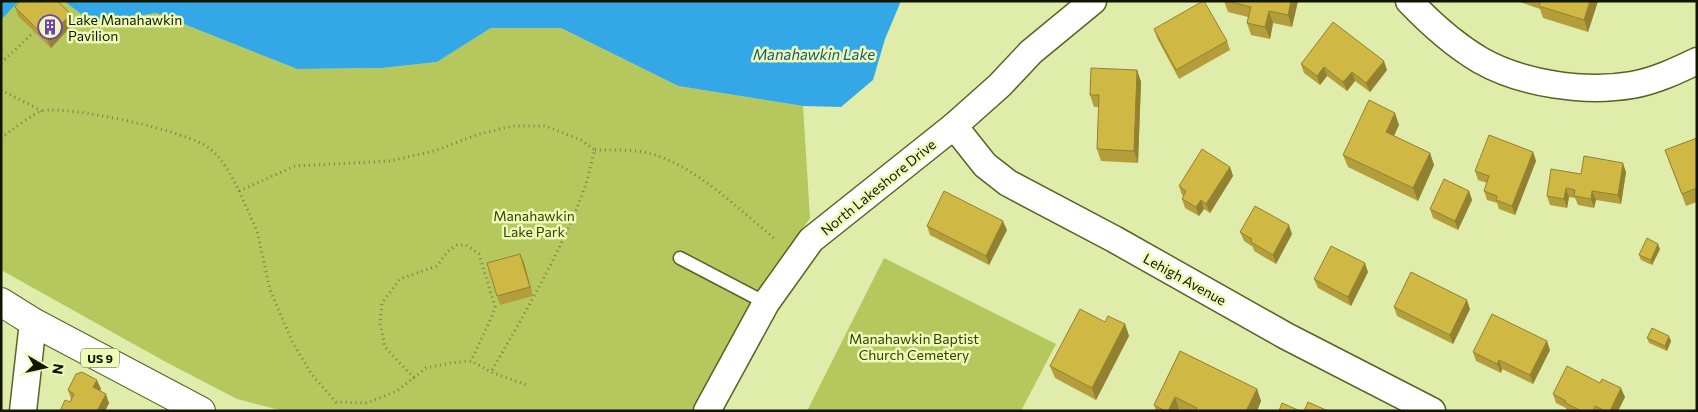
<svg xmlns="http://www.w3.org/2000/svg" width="1698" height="412" viewBox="0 0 1698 412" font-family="Commissioner,sans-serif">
<rect width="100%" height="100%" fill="#e0edaa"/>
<g fill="#b6c85d">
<polygon points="19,1 64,1 94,24 156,13 297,69 382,68 437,62 491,28 561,28 678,86 803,106 810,218 765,285 692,411 283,411 237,399 164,361 1,270 1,17 3,18"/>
<polygon points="884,258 1056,344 1021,411 807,411"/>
</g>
<g fill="#34a8e6">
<polygon points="1,1 19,1 3,18 1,17"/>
<polygon points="64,1 901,1 885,39 873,80 841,107 803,106 678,86 561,28 491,28 437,62 382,68 297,69 156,13 94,24"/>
</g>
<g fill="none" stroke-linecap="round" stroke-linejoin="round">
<g stroke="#586222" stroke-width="15">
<polyline id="lane" points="680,258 766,303"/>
</g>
<g stroke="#586222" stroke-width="29">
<g id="street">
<path d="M1409 1C1430 23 1453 44 1480 60 1522 84 1585 93 1632 85 1655 81 1676 71 1697 61"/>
<polyline points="954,126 985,165 1008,183 1114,239 1286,336 1432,411"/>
<polyline points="23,411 33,322"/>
<polyline points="707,411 766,303 811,240 954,126 1000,85 1031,52 1093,1"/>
</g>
</g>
<g stroke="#586222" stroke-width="30">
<polyline id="highway" points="1,302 33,322 201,411"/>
</g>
<g stroke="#767f53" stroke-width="3" stroke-dasharray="1 4" stroke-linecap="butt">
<polyline points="1,63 34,32"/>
<polyline points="1,90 42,111"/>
<path d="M1 138C8 133 35 112 42 111 68 105 188 131 209 148 223 159 231 175 239 191L295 166 390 161 434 151 476 135 512 126H546L581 140 595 150C591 162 589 175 585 187 561 252 525 313 491 372"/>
<path d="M595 150C613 150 634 149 652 154 697 167 738 209 774 238"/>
<polyline points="239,191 257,231 270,290 292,341 312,375 336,402 367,403 397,391 426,368 450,363 471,361 491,372 529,386"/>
<polyline points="414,378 385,347 380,323 382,303 400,279 437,266 448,251 457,245 466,245 479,254 495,307 493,314 471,361"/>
</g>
<use href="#lane" stroke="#fff" stroke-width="12"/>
<use href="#street" stroke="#fff" stroke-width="26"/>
<use href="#highway" stroke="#fff" stroke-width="28"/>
</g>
<g fill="#b39e3b">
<polygon points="1224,1 1298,1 1292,27 1273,23 1270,39 1251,35 1247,23 1248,17 1228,12"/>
<polygon points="1517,1 1598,1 1588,32 1543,18 1540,9"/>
<polygon points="15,7 74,23 51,48 18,16"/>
<polygon points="1154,29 1227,41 1230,50 1179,79 1157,38"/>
<polygon points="1301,64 1387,70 1370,92 1355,81 1347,91 1327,76 1320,85 1304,73"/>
<polygon points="1137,70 1141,82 1138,163 1101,161 1097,149 1099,107 1094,107 1090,95"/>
<polygon points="1399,125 1394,136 1430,153 1434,165 1418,201 1348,167 1343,155"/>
<polygon points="1697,138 1697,202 1686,206 1665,150"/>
<polygon points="1533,152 1536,161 1515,215 1499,209 1497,203 1487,200 1484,191 1487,183 1478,180 1475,171"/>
<polygon points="1230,167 1233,176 1210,213 1204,209 1199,216 1185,208 1182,199 1184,196 1182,195 1179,186"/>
<polygon points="1626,172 1621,204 1596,200 1594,208 1578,205 1575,198 1569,197 1567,208 1550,205 1547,196 1581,174"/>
<polygon points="1469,191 1472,200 1458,230 1433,218 1430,209"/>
<polygon points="927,226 1007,230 989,265 930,235"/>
<polygon points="1240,232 1292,234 1276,264 1254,251 1253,247 1244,241"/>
<polygon points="1660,249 1652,265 1641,260 1639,255"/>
<polygon points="520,254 533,296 500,305 497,296"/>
<polygon points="1368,272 1351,306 1318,288 1314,279"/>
<polygon points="1394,307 1470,309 1453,344 1397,316"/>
<polygon points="1105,322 1125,324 1129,336 1096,400 1055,378 1050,366"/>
<polygon points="1647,338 1671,341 1667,351 1649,343"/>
<polygon points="1550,350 1533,384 1502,369 1501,373 1476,361 1473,352"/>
<polygon points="1180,351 1257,389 1261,401 1257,411 1182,411 1179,409 1179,411 1156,411 1154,405"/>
<polygon points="101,389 100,390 109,403 105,411 60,411 70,402 71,399 68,390"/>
<polygon points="1553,394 1625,397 1618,411 1567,411 1566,408 1556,403"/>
</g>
<g fill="#928130">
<polygon points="1291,1 1298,1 1292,27 1288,15"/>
<polygon points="1590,1 1598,1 1588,32 1584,20"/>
<polygon points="1269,11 1273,23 1270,39 1265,27"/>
<polygon points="71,14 74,23 51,48 47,39"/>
<polygon points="1384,61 1387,70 1370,92 1366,83"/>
<polygon points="1324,67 1327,76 1320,85 1317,76"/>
<polygon points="1137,70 1141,82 1138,163 1134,151"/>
<polygon points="1352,72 1355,81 1347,91 1343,82"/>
<polygon points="1395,113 1399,125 1390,144 1386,132"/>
<polygon points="1533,152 1536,161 1515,215 1512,206"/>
<polygon points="1430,153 1434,165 1418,201 1413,188"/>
<polygon points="1623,163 1626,172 1621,204 1618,195"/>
<polygon points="1230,167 1233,176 1210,213 1206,204"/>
<polygon points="1566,188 1569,197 1567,208 1564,199"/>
<polygon points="1469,191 1472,200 1458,230 1455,221"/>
<polygon points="1592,191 1596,200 1594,208 1591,199"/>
<polygon points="1201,200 1204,209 1199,216 1196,207"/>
<polygon points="1003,221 1007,230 989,265 986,256"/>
<polygon points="1289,225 1292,234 1276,264 1273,255"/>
<polygon points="1658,244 1660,249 1652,265 1651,260"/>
<polygon points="520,254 524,263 533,296 530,287"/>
<polygon points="1365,263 1368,272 1351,306 1348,297"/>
<polygon points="1467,300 1470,309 1453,344 1450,335"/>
<polygon points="1125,324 1129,336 1096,400 1092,388"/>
<polygon points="1669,336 1671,341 1667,351 1665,346"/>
<polygon points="1547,341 1550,350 1533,384 1530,375"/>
<polygon points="1499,360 1502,369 1501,373 1497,364"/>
<polygon points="97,380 101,389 97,396 93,387"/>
<polygon points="1621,388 1625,397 1618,411 1610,411"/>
<polygon points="1257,389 1261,401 1257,411 1248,411 1247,409"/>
<polygon points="106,394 109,403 105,411 97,411"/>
<polygon points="1175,397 1179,409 1179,411 1168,411"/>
</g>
<g fill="#d0b845" stroke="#928130">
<polygon points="20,1 57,1 71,14 47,39 15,7"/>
<polygon points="1203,1 1204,1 1227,41 1176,70 1154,29"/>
<polygon points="1227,1 1291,1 1288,15 1269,11 1265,27 1247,23 1251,7"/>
<polygon points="1541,1 1590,1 1584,20 1539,6"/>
<polygon points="1333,22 1384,61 1366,83 1352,72 1343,82 1324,67 1317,76 1301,64"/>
<polygon points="1091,68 1137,70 1134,151 1097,149 1099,95 1090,95"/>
<polygon points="1369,100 1395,113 1386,132 1430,153 1413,188 1343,155"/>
<polygon points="1489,135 1533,152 1512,206 1496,200 1497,196 1484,191 1489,176 1475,171"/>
<polygon points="1697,138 1697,188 1682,194 1665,150"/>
<polygon points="1202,149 1230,167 1206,204 1201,200 1196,207 1182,199 1186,191 1179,186"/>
<polygon points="1584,156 1623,163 1618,195 1592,191 1591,199 1574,196 1575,190 1566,188 1564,199 1547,196 1551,169 1581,174"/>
<polygon points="1444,179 1469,191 1455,221 1430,209"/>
<polygon points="944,191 1003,221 986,256 927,226"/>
<polygon points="1255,206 1289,225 1273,255 1251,242 1252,239 1240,232"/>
<polygon points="1647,238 1658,244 1651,260 1639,255"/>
<polygon points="1331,246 1365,263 1348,297 1314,279"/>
<polygon points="520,254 530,287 497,296 487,263"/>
<polygon points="1411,272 1467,300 1450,335 1394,307"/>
<polygon points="1080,309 1105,322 1108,316 1125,324 1092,388 1050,366"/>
<polygon points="1492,314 1547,341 1530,375 1499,360 1497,364 1473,352"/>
<polygon points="1652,328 1669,336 1665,346 1647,338"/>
<polygon points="1180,351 1257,389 1247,409 1250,411 1196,411 1197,408 1175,397 1168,411 1165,411 1154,405"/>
<polygon points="1567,366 1600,383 1602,379 1621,388 1610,411 1605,411 1595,406 1593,411 1581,411 1564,402 1566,401 1553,394"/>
<polygon points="82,372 97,380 93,387 106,394 97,411 60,411 65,400 70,402 74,394 68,390 76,374"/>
<polygon points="1308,402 1328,411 1304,411"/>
<polygon points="1282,403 1300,411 1279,411"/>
</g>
<defs>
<g id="building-ring" transform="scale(1.25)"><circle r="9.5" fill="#edfbb7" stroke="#7041b8" stroke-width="1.5"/><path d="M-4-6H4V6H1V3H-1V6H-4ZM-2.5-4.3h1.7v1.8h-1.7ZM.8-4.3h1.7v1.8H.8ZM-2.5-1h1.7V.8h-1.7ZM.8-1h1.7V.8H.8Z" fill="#7041b8"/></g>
</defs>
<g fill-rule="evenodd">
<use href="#building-ring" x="50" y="27"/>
</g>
<g text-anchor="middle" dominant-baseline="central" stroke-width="5" stroke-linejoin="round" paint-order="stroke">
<rect fill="#edfbb7" stroke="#535a37" stroke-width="1" x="81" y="348.5" width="38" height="19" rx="4"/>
<g font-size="12" font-weight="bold" fill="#111500">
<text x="100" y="358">US 9</text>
</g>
<g font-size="14" fill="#111500" stroke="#edfbb7" text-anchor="start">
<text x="68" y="19">Lake Manahawkin<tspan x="68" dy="16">Pavilion</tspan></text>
</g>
<g font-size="14" fill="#111500" stroke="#edfbb7">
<text transform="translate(878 187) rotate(-39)">North Lakeshore Drive</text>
<text transform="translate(1185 279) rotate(29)">Lehigh Avenue</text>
</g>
<g font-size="14" fill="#363e00" stroke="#edfbb7">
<text x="534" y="215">Manahawkin<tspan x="534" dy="16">Lake Park</tspan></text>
<text x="914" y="338">Manahawkin Baptist<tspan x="914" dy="16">Church Cemetery</tspan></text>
</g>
<g font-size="15" font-style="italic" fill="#1b5575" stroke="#edfbb7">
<text x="814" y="54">Manahawkin Lake</text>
</g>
</g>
<rect width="1698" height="412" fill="none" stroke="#111500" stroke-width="5"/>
<g transform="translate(45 367) rotate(99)" stroke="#edfbb7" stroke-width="4" paint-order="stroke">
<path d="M0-4L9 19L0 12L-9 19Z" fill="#111500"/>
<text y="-8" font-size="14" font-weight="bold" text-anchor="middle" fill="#111500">N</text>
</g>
</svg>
